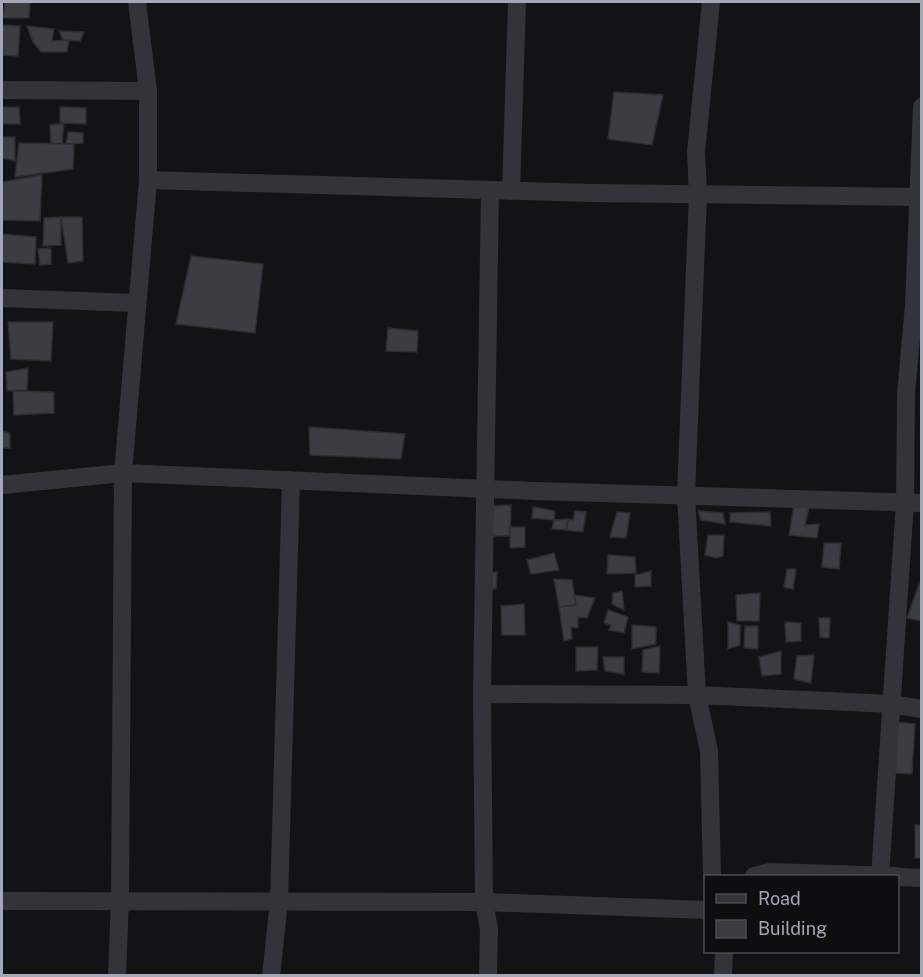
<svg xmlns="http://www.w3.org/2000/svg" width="923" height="977" viewBox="0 0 923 977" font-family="'Public Sans',sans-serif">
<rect width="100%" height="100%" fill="#131315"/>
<g fill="#3c3d42" stroke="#2d2c31" stroke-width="1.5">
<polygon points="5,2 30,2 29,18 3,18"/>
<polygon points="2,25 20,26 18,56 3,55"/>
<polygon points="27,26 54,29 52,41 69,40 67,52 41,52 33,42"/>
<polygon points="59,31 84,32 80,41 63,40"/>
<polygon points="614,92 663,95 652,145 608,139"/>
<polygon points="2,107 19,107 20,124 2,124"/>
<polygon points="60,107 86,108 86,124 60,123"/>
<polygon points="64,123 62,144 51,144 50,125"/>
<polygon points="68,132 83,133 83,143 66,144"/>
<polygon points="2,137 15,137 15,161 2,158"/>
<polygon points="19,143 74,144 73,169 15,177"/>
<polygon points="42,175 40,221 2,220 2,182"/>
<polygon points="61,217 61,245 43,246 44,218"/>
<polygon points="61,217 82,217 83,261 68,263"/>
<polygon points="2,234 36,237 35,264 2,262"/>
<polygon points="51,248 51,264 40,265 38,249"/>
<polygon points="191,256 263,264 255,333 176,324"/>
<polygon points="8,322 53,322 51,361 11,359"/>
<polygon points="388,328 418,331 417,352 386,351"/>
<polygon points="28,368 27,390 7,391 6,372"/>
<polygon points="13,391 54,392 54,413 14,415"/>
<polygon points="309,427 405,434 401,459 310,455"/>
<polygon points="2,431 10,433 10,448 2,448"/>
<polygon points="511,505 510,536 488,536 487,506"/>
<polygon points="794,505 809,507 805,525 819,524 817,538 789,535"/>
<polygon points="533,507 555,511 554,520 532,518"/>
<polygon points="575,511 586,512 583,532 566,530 568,519 573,520"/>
<polygon points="698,511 723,513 725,524 701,520"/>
<polygon points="617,512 630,513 626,538 610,537"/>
<polygon points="770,512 771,526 730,522 730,513"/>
<polygon points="568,519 566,530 552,529 554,520"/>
<polygon points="510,527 525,527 525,547 510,548"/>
<polygon points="708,535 724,535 723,556 716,558 705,555"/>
<polygon points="824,543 841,543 839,569 822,567"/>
<polygon points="554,553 559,570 531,574 527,560"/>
<polygon points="608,555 635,557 636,573 607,574"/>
<polygon points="787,569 796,569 793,589 784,587"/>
<polygon points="651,571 651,586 635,587 635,575"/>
<polygon points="497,572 496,589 486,588 487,573"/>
<polygon points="554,579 572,580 576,605 559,607"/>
<polygon points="919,584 922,585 922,621 907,618"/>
<polygon points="622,591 624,610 612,604 613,593"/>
<polygon points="760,593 759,621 737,621 736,595"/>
<polygon points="574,595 595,598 587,618 578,617 578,628 571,627 572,639 564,641 559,607 576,605"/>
<polygon points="524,604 525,635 502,635 501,606"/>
<polygon points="608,610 628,617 624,633 609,630 611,625 604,623"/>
<polygon points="819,618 830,618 829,638 820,637"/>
<polygon points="728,622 740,625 740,645 728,649"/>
<polygon points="785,622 801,623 801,641 786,642"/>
<polygon points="632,625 656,627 656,644 632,649"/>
<polygon points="745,626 758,626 758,649 744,648"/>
<polygon points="660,646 659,673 642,672 643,650"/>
<polygon points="576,647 598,647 597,670 576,671"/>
<polygon points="781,651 781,674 762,676 759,657"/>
<polygon points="814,655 811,683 794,679 797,656"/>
<polygon points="603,657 624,657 624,674 605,671"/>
<polygon points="896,722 915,724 912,774 893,773"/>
<rect x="915" y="825" width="7" height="33"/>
</g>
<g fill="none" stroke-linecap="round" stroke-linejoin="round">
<g stroke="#33343a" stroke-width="18">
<polyline points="711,2 696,152 698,194 686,495 697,695 709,751 712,876"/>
<polyline points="2,90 148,91"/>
<polyline points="148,180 591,193 922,197"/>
<polyline points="511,191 517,2"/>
<polyline points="2,298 136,303"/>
<polyline points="2,485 123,473 535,491 922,503"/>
<polyline points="482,694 697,695 892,704 922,709"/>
<polyline points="754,876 770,872 896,876"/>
<polyline points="880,876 905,502 906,394 914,305 922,107"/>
<polyline points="898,877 922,878"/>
<polyline points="2,901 484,902 706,910"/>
<polyline points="117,976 120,901 123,473 148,180 148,91 137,2"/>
<polyline points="271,976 279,901 291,480"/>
<polyline points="488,976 489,929 484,902 482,694 490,190"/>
<polyline points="723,976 724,952"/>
</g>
</g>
<rect width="923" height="977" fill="none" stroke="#a3a8b6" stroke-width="6"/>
<rect x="704" y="875" width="195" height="78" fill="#0e0e10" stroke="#4a4c52" stroke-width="1.5"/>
<rect x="716" y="894" width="30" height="9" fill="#33343a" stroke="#4a4c52" stroke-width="1.5"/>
<text x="758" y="905" font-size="18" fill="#a3a8b6">Road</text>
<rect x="716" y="920" width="30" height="18" fill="#3c3d42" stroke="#4a4c52" stroke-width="1.5"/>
<text x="758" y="935" font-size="18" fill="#a3a8b6">Building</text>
</svg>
